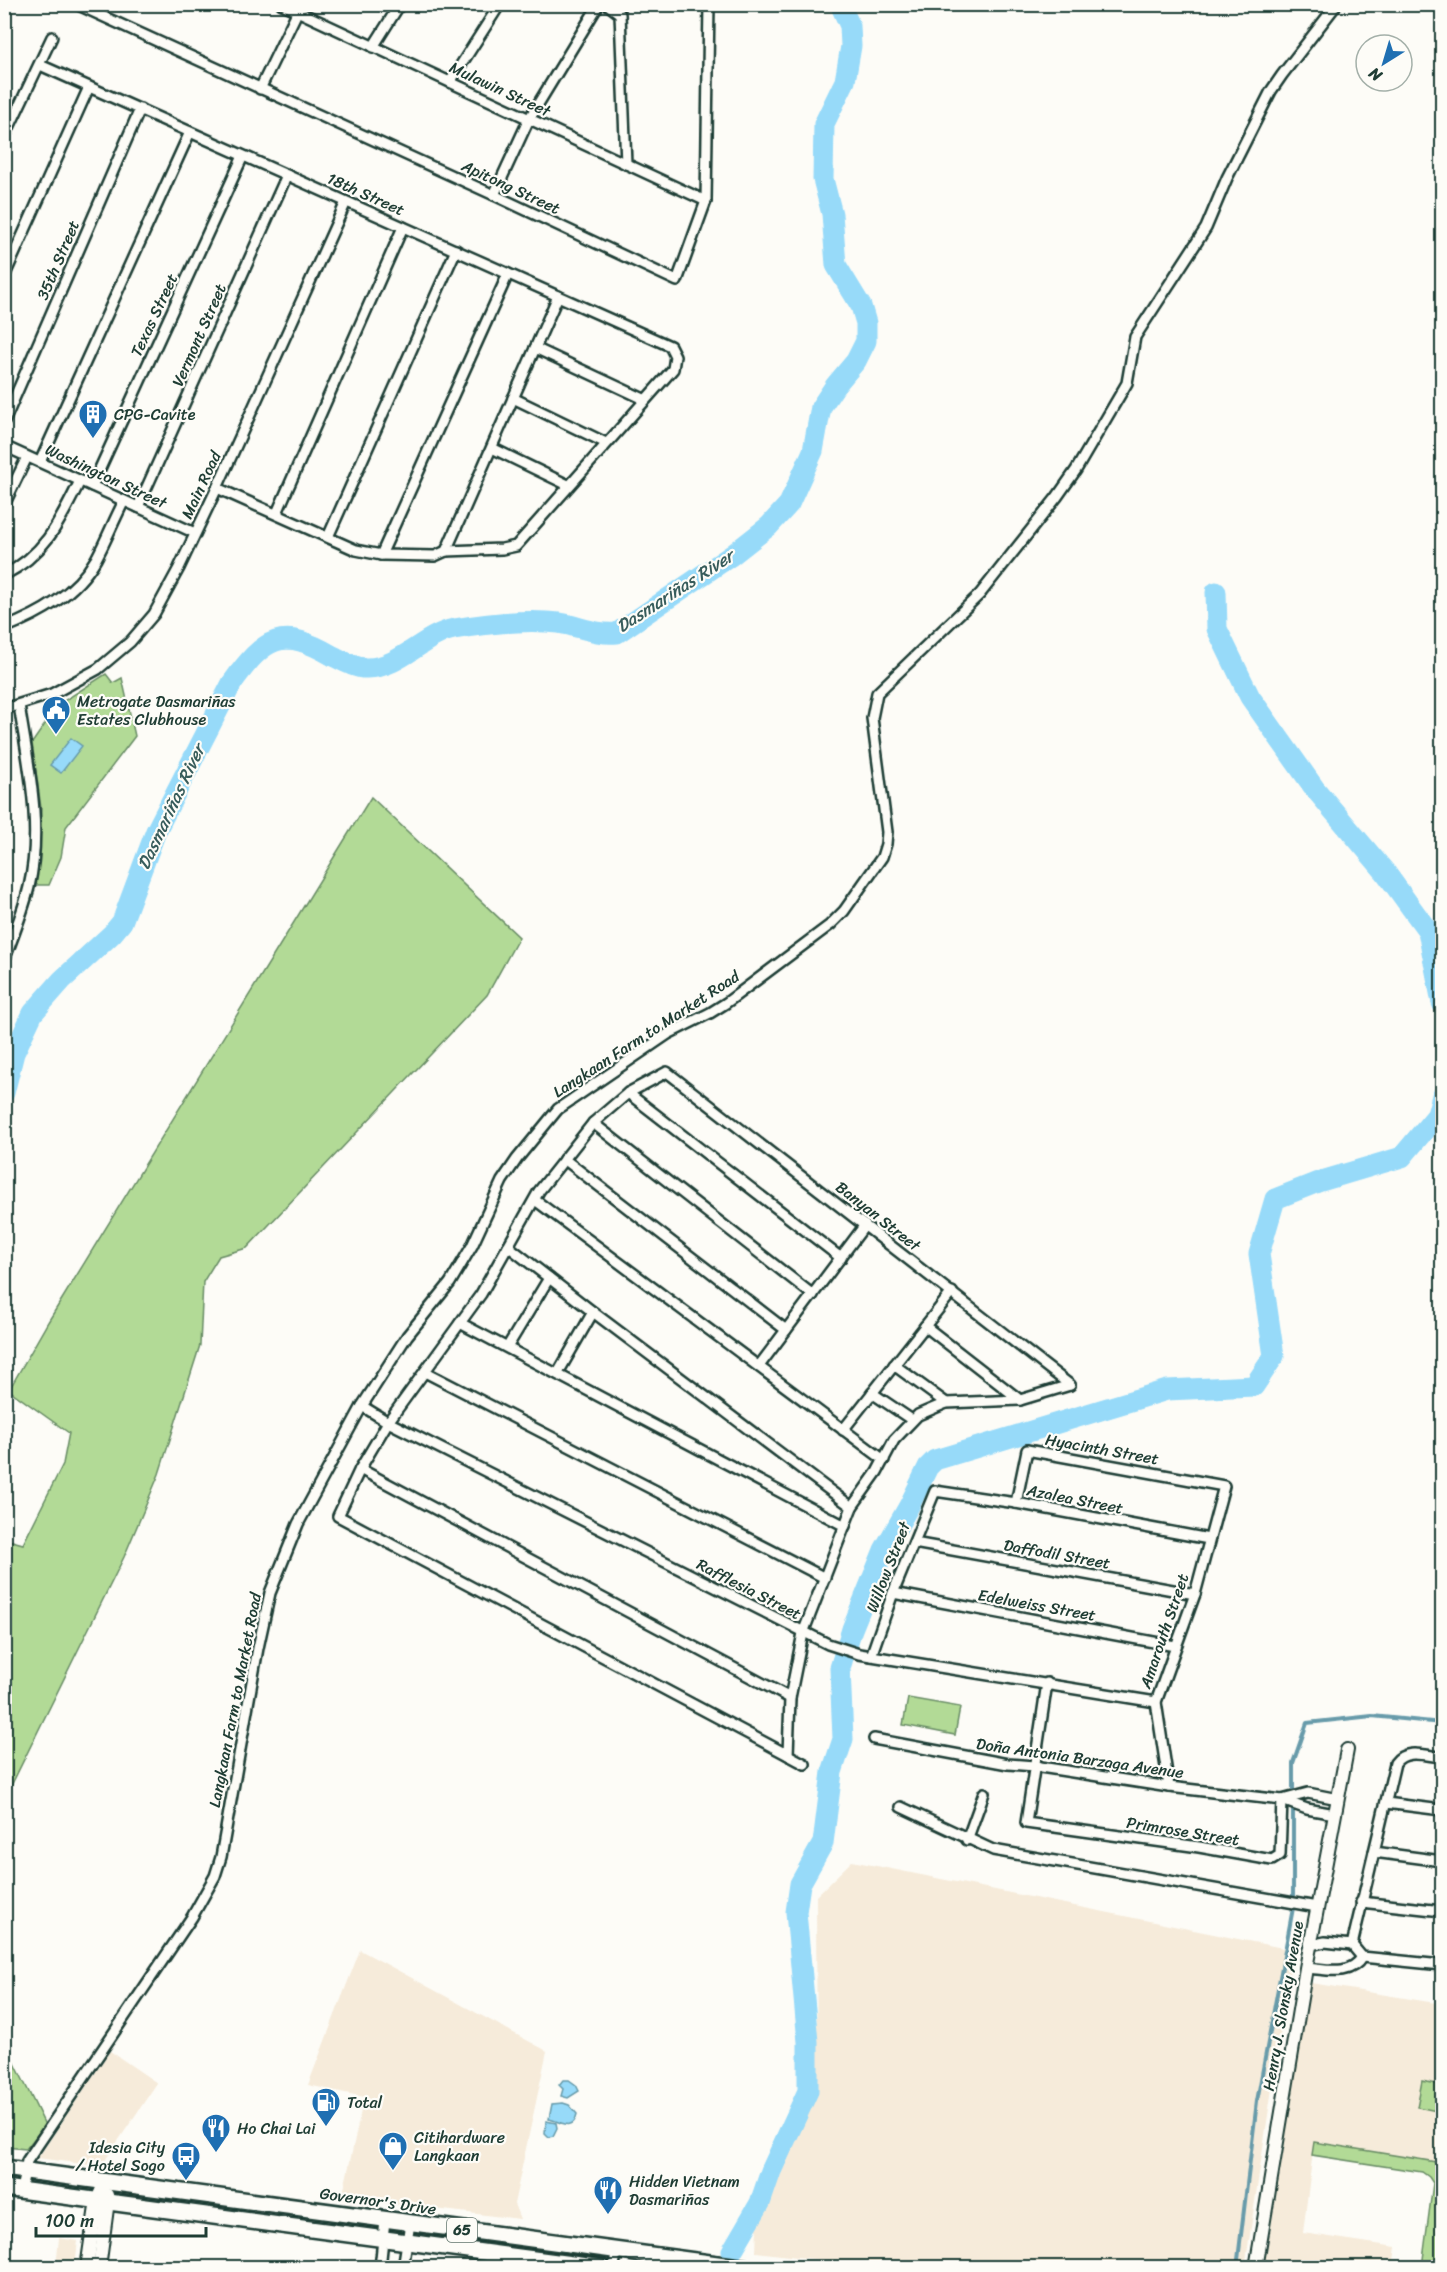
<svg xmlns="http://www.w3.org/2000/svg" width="1447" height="2272" viewBox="0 0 1447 2272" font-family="Sriracha,sans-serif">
<rect width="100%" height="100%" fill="#fdfcf7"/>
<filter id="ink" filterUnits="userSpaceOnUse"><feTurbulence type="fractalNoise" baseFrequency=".0167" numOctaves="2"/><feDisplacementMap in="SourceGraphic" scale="12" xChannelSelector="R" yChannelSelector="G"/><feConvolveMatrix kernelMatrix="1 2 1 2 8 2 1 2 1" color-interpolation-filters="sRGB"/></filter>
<g filter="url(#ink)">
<g fill="#f6ebda">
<polygon points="852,1861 1293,1950 1245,2267 888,2268 756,2252 757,2228 817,2093 816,1896"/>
<polygon points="360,1950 547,2051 514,2204 520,2219 342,2198 364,2097 308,2085"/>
<polygon points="1311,1983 1442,2004 1442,2163 1314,2143 1303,2233 1396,2247 1393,2267 1264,2268"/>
<polygon points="110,2051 157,2083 106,2159 105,2167 38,2158"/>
<polygon points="59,2238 78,2241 75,2267 56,2267"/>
</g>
<g fill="#b2da96" stroke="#688c65" stroke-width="1.5">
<polygon points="106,674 113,683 122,678 135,736 66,827 61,857 49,885 36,885 40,847 41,808 32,743 59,704"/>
<polygon points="371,797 519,937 487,995 247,1248 219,1256 203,1282 200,1345 159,1474 124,1557 5,1798 5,1539 23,1544 63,1464 69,1433 9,1390 48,1322"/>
<polygon points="908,1698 960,1707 955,1735 903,1725"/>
<polygon points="5,2043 45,2125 26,2149 5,2147"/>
<polygon points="1422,2081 1442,2085 1442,2112 1417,2107"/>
<polygon points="1314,2142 1442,2163 1442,2267 1422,2267 1433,2183 1429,2177 1422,2172 1312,2155"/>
</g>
<g fill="#97daf9" stroke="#679baa" stroke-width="1.5">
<polygon points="71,738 82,746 61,773 50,765"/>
<polygon points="563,2080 569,2080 576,2085 579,2091 568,2098 561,2096 563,2089 559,2085"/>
<path d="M563 2103 569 2105 577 2114C573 2132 562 2122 549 2119L552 2104Z"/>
<polygon points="546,2121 556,2123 557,2128 553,2136 549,2137 545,2133"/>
</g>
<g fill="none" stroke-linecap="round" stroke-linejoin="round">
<g stroke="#679baa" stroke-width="4">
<polyline points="844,10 850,4"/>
<polyline points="1293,1797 1293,1763 1307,1723 1372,1716 1442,1723"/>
<polyline points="1237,2268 1257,2101 1293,1908 1293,1805"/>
</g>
<g stroke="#97daf9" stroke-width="21">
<polyline points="1216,592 1217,629 1250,697 1315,789 1386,873 1428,931 1442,1003"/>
<path d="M4 1093 14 1053 33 1013 62 980 112 934 122 922 156 831 232 683C265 637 282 626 333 656 343 661 357 669 367 668 400 668 423 635 454 629 484 624 529 619 559 623 579 626 596 635 617 633L732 555 769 526 789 504 813 451 821 407 835 386 856 361 866 341V323L861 306 836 265 832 214 823 179 824 124 845 81 851 46 850 26 840 4"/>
<polyline points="732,2251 760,2203 771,2171 808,2091 808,2042 796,1912 800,1884 823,1843 832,1772 843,1739 840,1668 852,1629 884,1550 909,1506 928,1467 935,1460 1167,1390 1254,1386 1274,1356 1259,1254 1275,1199 1318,1182 1402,1157 1437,1115 1442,1096"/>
</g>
<g stroke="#1f3d34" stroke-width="14">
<g id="minor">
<polyline points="76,4 494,195 677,281 706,201 709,4"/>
<polyline points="282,4 706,201"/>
<polyline points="607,4 620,14 626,164"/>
<polyline points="373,47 400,4"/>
<polyline points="40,65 670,346 675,356 673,369 516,546 502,549 446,551 435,556 381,555 356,550 217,488"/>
<polyline points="450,82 500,4"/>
<polyline points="260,89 301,4"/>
<polyline points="4,138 52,37"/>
<polyline points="494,195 529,119 599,4"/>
<polyline points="4,277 89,87"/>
<polyline points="535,348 644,399"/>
<polyline points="513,398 606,443"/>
<polyline points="4,422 140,109"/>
<polyline points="4,446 195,533"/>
<polyline points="492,448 568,485"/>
<polyline points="40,462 190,132"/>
<polyline points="92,486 243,156"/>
<polyline points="4,505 27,457"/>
<polyline points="138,507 287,175"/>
<polyline points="277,513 403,227"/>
<polyline points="328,537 456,250"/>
<polyline points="446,551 558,296"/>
<polyline points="381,555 508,274"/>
<path d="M4 575C46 554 60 521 80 481"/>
<path d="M4 628C40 614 76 594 96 559 106 541 114 520 124 501"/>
<polyline points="4,709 52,694 98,669 130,642 154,614 179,568 217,488 346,202"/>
<path d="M4 961C13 936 23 912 29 887 43 826 28 764 19 705"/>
<polyline points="628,1093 841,1258"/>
<polyline points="593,1123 813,1295"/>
<polyline points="564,1159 786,1330"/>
<polyline points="535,1200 884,1460"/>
<polyline points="508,1246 593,1312 852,1507"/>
<polyline points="460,1323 845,1526"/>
<polyline points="925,1326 1020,1400"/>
<polyline points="508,1346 549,1278"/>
<polyline points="894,1365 946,1403"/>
<polyline points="759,1366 865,1225"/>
<polyline points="425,1372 825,1578"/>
<polyline points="558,1373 593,1312"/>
<polyline points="872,1393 912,1420"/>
<polyline points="362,1406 388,1422 828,1644 859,1654 1156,1702"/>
<polyline points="843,1430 952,1292"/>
<polyline points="360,1469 790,1698"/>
<polyline points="1016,1503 1027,1450 1224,1486 1195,1594 1156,1702 1169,1787"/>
<polyline points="914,1543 1195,1594"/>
<polyline points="893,1593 1175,1646"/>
<polyline points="871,1656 893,1593 935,1491 1016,1503 1209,1539"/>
<polyline points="1047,1683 1026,1823 1199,1847 1272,1860 1280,1855 1282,1800"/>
<polyline points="874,1739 1008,1764 1034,1766 1169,1787 1282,1800 1307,1809 1335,1814"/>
<polyline points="788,1755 790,1698 803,1633 852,1507 877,1472 894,1440 918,1415 946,1403 1020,1400 1070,1385"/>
<polyline points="805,1764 338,1516 360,1469 388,1422 481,1294 539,1191 593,1123 628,1093 667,1072 1070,1385"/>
<polyline points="1282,1800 1308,1793 1338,1799"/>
<polyline points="1386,1803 1442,1810"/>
<polyline points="901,1807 993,1850 1317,1907"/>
<polyline points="967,1840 984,1793"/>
<polyline points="1374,1852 1442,1861"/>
<polyline points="1361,1902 1442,1911"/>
<polyline points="1310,1945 1325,1942 1352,1945 1362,1957 1442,1965"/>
<path d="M1352 1945 1395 1763C1405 1748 1426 1756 1442 1757"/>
<path d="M1306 1968C1325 1969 1350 1977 1362 1957"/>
<polyline points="21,2190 27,2161 192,1917 215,1876 221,1857 258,1648 270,1593 298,1524 362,1406 407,1336 450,1283 472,1246 502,1181 517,1159 558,1109 668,1034 710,1013 726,1003 830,925 844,911 882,857 886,844 887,832 872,718 877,693 980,594 1057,497 1076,470 1127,383 1135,337 1206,228 1227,178 1271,91 1282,75 1337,4"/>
<polyline points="380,2268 385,2220"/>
<polyline points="403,2268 410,2223"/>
<polyline points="614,2268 616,2251"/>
</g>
</g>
<g stroke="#1f3d34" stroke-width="16">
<g id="tertiary">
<polyline points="87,2268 97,2200 105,2182"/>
<polyline points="99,2268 108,2201 107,2195"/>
<polyline points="1256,2268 1306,1968 1347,1750"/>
</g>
</g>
<g stroke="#1f3d34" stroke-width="20">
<g id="primary">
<polyline points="4,2168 747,2268"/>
<polyline points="4,2188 602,2268"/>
</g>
</g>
<use href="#minor" stroke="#fdfcf7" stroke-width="9"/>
<use href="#tertiary" stroke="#fdfcf7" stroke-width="12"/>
<use href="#primary" stroke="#fdfcf7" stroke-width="15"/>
</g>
</g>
<defs>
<g id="building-pin" transform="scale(1.5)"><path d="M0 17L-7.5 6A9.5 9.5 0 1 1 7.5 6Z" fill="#1f6fb2" stroke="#fdfcf7"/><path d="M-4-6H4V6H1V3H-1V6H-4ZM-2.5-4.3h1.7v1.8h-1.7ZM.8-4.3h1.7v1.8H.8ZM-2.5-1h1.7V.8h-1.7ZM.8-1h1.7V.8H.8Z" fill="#fff"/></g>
<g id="civic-pin" transform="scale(1.5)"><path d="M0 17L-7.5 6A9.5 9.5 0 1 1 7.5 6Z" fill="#1f6fb2" stroke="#fdfcf7"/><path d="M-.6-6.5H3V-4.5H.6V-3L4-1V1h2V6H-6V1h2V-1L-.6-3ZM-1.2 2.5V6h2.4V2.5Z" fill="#fff"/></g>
<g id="fuel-pin" transform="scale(1.5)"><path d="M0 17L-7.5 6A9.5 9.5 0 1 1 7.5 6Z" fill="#1f6fb2" stroke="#fdfcf7"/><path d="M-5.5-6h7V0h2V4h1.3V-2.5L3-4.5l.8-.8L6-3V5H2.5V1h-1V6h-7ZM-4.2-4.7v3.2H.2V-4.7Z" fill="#fff"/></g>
<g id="restaurant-pin" transform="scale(1.5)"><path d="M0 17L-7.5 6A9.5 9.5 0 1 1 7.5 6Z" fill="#1f6fb2" stroke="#fdfcf7"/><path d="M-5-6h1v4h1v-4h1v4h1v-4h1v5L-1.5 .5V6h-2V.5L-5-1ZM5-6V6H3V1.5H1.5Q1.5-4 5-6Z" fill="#fff"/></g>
<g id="shop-pin" transform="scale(1.5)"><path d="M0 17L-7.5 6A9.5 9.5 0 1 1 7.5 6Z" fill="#1f6fb2" stroke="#fdfcf7"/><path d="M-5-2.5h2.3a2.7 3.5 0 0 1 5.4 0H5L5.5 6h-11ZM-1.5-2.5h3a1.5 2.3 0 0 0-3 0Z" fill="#fff"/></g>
<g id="bus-pin" transform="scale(1.5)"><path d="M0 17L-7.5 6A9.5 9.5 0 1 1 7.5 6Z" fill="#1f6fb2" stroke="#fdfcf7"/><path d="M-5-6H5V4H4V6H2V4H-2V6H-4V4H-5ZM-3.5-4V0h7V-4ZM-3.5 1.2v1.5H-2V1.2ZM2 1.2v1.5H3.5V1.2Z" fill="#fff"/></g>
</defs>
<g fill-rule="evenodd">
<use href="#building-pin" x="93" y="414"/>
<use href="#civic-pin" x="56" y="710"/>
<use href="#fuel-pin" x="326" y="2102"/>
<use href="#restaurant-pin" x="216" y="2128"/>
<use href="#shop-pin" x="393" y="2146"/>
<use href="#bus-pin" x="186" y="2156"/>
<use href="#restaurant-pin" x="608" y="2190"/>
</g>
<g text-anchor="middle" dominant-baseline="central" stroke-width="4.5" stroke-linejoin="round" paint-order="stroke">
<rect fill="#fdfcf7" stroke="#62766e" stroke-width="1.5" x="447" y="2218" width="30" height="24" rx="4.5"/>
<g font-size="15" font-weight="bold" fill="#1f3d34">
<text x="462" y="2230">65</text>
</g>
<g font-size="16" fill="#1f3d34" stroke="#fdfcf7">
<text transform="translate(500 89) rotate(25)">Mulawin Street</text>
<text transform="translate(511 187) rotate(25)">Apitong Street</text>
<text transform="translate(366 194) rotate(24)">18th Street</text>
<text transform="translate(58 260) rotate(-67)">35th Street</text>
<text transform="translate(154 315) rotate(-65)">Texas Street</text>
<text transform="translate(199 335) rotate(-66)">Vermont Street</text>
<text transform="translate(106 476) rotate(25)">Washington Street</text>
<text transform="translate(201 485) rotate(-65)">Main Road</text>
<text transform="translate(646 1034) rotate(-33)">Langkaan Farm to Market Road</text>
<text transform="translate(878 1216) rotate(38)">Banyan Street</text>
<text transform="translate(1102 1449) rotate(10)">Hyacinth Street</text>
<text transform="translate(1075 1499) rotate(11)">Azalea Street</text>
<text transform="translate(1057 1554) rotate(10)">Daffodil Street</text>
<text transform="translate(888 1567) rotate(-69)">Willow Street</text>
<text transform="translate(749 1589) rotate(27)">Rafflesia Street</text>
<text transform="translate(1037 1605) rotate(10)">Edelweiss Street</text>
<text transform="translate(1164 1631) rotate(-71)">Amarouth Street</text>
<text transform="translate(235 1700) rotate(-79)">Langkaan Farm to Market Road</text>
<text transform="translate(1080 1758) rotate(8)">Doña Antonia Barzaga Avenue</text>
<text transform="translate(1183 1831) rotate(9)">Primrose Street</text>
<text transform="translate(1283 2006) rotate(-80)">Henry J. Slonsky Avenue</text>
<text transform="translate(378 2201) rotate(8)">Governor's Drive</text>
</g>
<g font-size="16" fill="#1f3d34" stroke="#fdfcf7" text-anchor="start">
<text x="114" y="414">CPG-Cavite</text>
<text x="77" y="701">Metrogate Dasmariñas<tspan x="77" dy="18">Estates Clubhouse</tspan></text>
<text x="347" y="2102">Total</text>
<text x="237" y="2128">Ho Chai Lai</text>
<text x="414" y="2137">Citihardware<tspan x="414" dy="18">Langkaan</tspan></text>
<text x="165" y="2147" text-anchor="end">Idesia City<tspan x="165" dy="18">/ Hotel Sogo</tspan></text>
<text x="629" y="2181">Hidden Vietnam<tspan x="629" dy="18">Dasmariñas</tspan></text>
</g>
<g font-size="18" font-style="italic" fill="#375c5b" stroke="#fdfcf7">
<text transform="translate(675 591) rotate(-33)">Dasmariñas River</text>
<text transform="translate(171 807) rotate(-65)">Dasmariñas River</text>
</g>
</g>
<rect width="1447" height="2272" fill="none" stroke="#fdfcf7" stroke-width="24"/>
<rect x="12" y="12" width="1423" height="2248" fill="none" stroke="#1f3d34" stroke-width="2" filter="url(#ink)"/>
<g transform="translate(1384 63) rotate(217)"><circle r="28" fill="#fdfcf7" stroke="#a4b0a9" stroke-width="1.5"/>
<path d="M0-4.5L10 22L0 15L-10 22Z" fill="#1f6fb2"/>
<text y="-9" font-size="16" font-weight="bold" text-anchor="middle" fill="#1f3d34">N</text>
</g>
<path d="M36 2227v9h170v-9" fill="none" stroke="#1f3d34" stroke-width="3"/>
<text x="45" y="2227" font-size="18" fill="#1f3d34" stroke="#fdfcf7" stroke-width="4.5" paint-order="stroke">100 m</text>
</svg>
